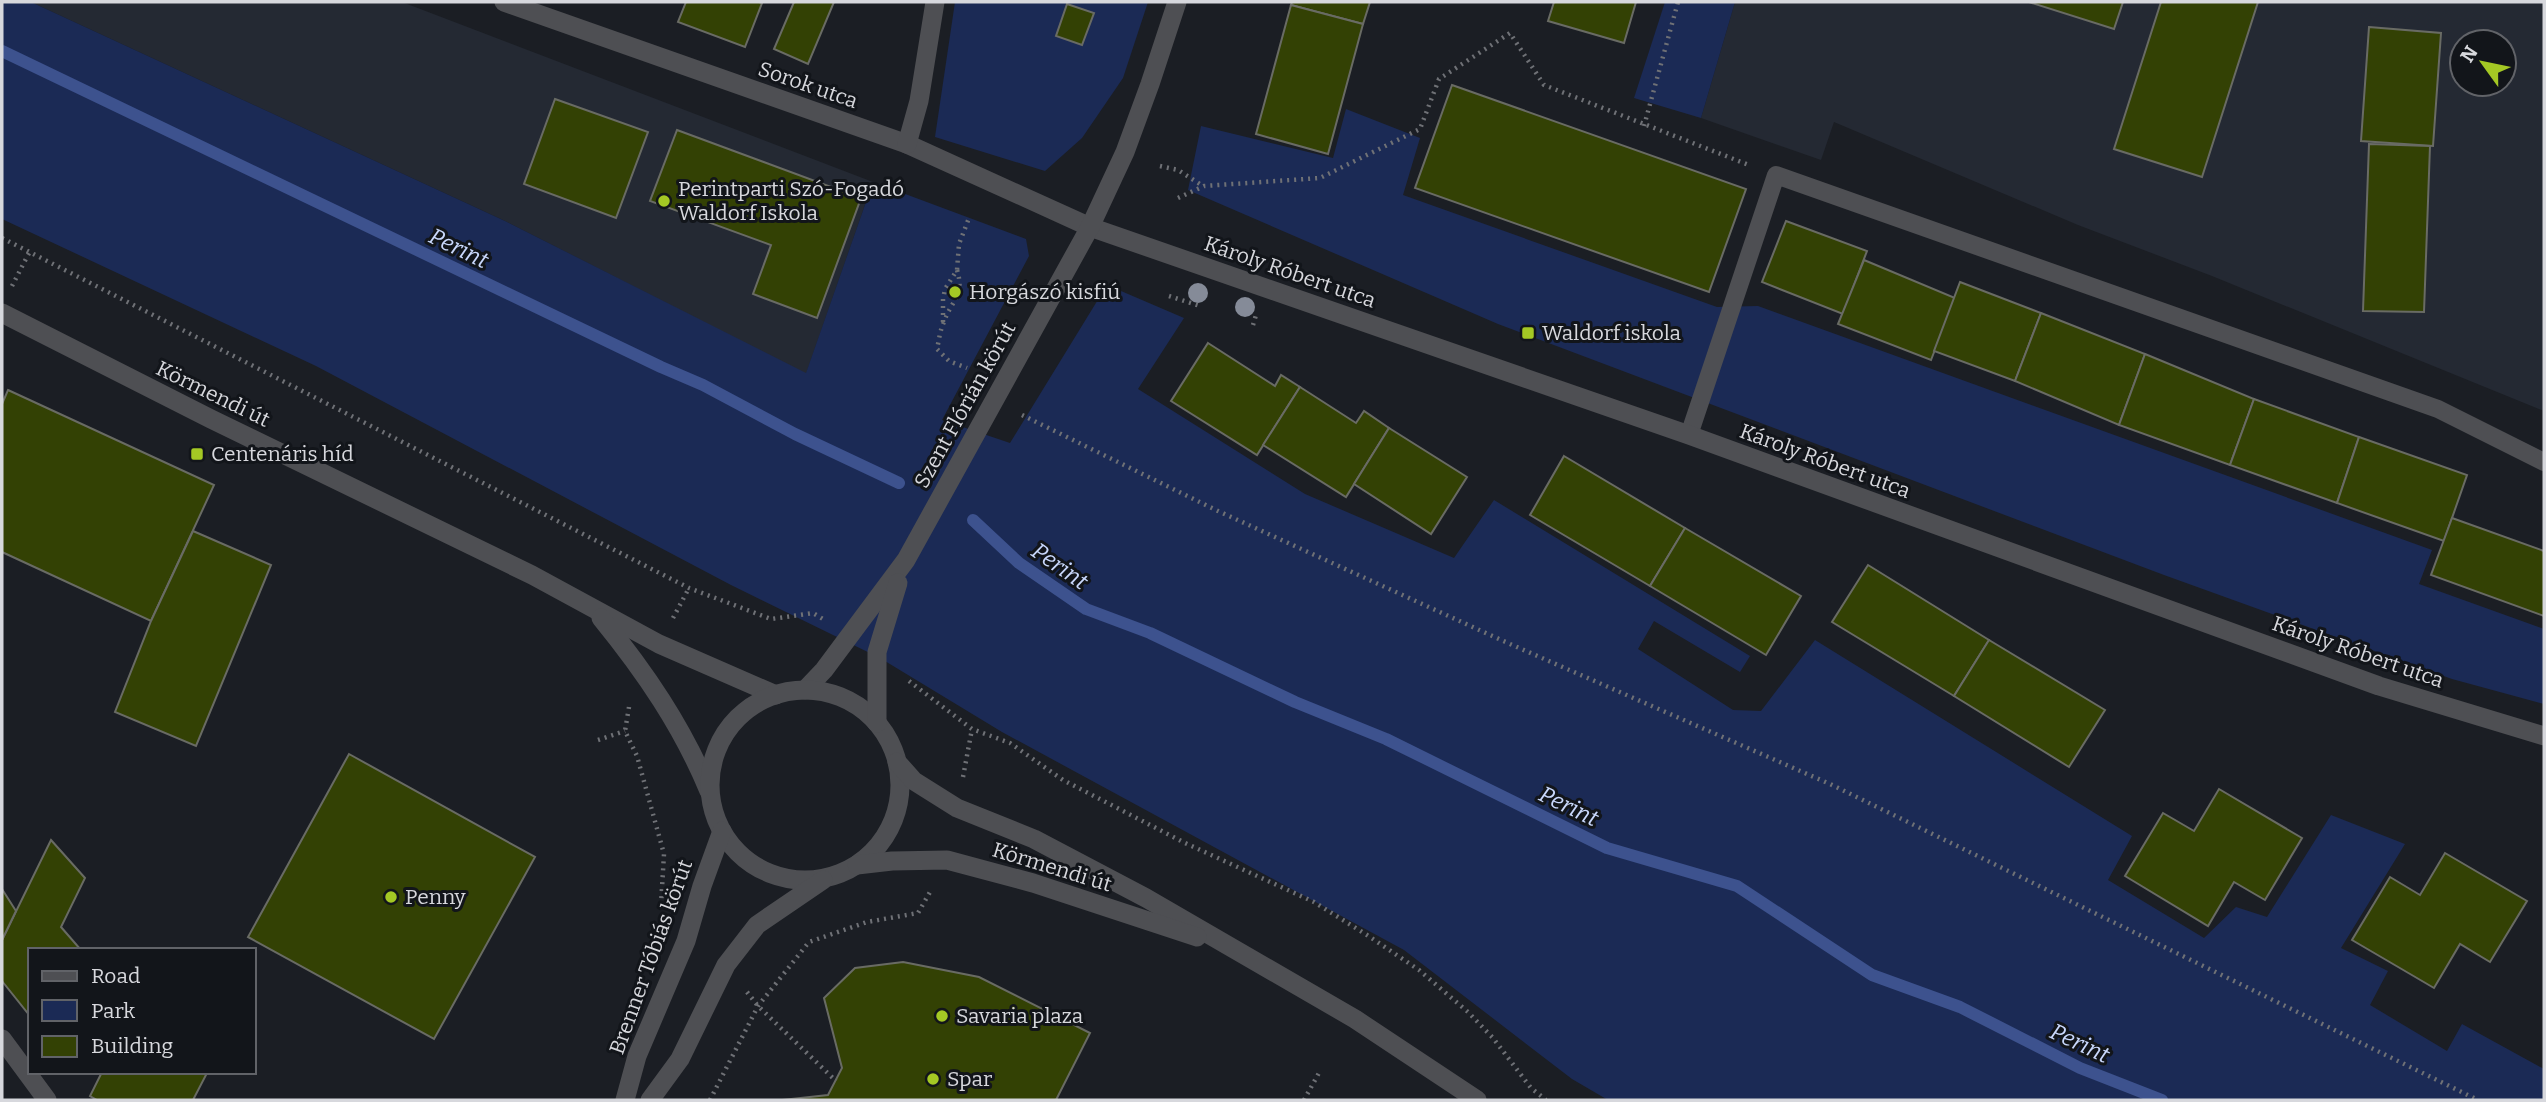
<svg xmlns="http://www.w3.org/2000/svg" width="2546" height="1102" viewBox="0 0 2546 1102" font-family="Bitter,serif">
<rect width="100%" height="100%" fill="#1b1e24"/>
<g fill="#242933" fill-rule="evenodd">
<polygon points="31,2 402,2 873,182 806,374 505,221"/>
<path d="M1735 2H2544V411L2212 276 2078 225 1834 122 1821 160 1701 118ZM2462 42H2504V84H2462Z"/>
</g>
<g fill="#1b2a55">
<polygon points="2,2 31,2 505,221 806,373 873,182 1026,239 1029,256 942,420 1010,443 1107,285 1184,318 1138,389 1305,494 1454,558 1494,500 1750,656 1740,672 1654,621 1638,649 1733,710 1761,711 1815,640 2132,836 2108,880 2204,938 2236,907 2267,917 2331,815 2405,844 2341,948 2388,971 2370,1005 2447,1051 2462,1024 2544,1069 2544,1100 1608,1100 1572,1079 1404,950 1002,732 880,658 731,585 316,366 2,219"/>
<polygon points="955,2 1148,2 1123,78 1082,138 1045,171 935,137"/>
<polygon points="1665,2 1735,2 1701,118 1634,98"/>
<polygon points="1346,109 1420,138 1403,195 1717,307 1758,306 2432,550 2419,584 2544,629 2544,704 2452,679 2164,575 1498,324 1188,190 1201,126 1333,158"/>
</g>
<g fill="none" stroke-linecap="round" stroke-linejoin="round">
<g stroke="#3d528e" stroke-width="12">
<polyline points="2,51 661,367 703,385 795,434 899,483"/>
<polyline points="973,520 1019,563 1086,609 1150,633 1295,702 1386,739 1607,848 1737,886 1872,975 1960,1007 2080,1068 2162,1100"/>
</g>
</g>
<g fill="#334104" stroke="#696b64" stroke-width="2">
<polygon points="686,2 759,2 762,3 745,47 678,22"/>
<polygon points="794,2 834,2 808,64 774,49"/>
<polygon points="1292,2 1370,2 1363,24 1291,5"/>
<polygon points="1554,2 1636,2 1624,43 1548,21"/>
<polygon points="2029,2 2123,2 2114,29"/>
<polygon points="2161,2 2258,2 2202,177 2114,149"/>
<polygon points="1067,4 1094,13 1082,45 1056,36"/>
<polygon points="1291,5 1363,24 1328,154 1256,134"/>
<polygon points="2369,27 2441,33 2433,146 2361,141"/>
<polygon points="1452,85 1746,189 1709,292 1415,188"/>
<polygon points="555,99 648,132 616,218 524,184"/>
<polygon points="677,130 861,198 817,318 753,294 771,245 650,201"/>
<polygon points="2369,144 2430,146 2424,312 2363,311"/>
<polygon points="1786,221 1867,251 1843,314 1762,282"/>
<polygon points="1864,260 1955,298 1931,360 1838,324"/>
<polygon points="1960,282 2041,313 2015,381 1934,351"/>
<polygon points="2041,313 2145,354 2119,425 2015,381"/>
<polygon points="1208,343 1275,386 1281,375 1300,387 1257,455 1171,401"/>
<polygon points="2145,354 2254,399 2230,465 2119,425"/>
<polygon points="1300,387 1356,423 1364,411 1389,428 1346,497 1263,445"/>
<polygon points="8,390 214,485 151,621 2,552 2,404"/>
<polygon points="2254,399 2359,437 2337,503 2230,465"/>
<polygon points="1389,428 1467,477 1431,534 1354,484"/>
<polygon points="2359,437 2467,475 2444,541 2337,503"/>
<polygon points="1564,456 1685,528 1650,586 1530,515"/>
<polygon points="2452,518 2544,551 2544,616 2431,575"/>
<polygon points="1685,528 1801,596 1766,655 1650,586"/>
<polygon points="193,531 271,565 196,746 115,712 151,621"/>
<polygon points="1868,565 1989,640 1954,696 1832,622"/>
<polygon points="1989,640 2105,710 2069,767 1954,696"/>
<polygon points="349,754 535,857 434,1039 248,937"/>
<polygon points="2219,789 2302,838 2265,900 2234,882 2208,926 2125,876 2163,813 2194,831"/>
<polygon points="51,840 85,878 61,927 81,950 30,950 30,1016 2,981 2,940"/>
<polygon points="2445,853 2527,901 2490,962 2460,944 2434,988 2352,940 2390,877 2420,895"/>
<polygon points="2,889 16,911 2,940"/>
<polygon points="903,962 979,977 1090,1033 1056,1100 782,1100 828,1095 842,1068 824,998 855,968"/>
<polygon points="102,1072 206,1072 207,1073 193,1100 97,1100 90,1096"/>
</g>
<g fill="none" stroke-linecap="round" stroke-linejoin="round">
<g stroke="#6f7176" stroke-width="4.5" stroke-dasharray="2 5" stroke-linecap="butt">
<polyline points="1644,126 1678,2"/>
<polyline points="1160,166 1178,170 1203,186"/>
<polyline points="1178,198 1204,186 1320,178 1420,129 1439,79 1510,33 1544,85 1749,165"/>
<polyline points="2,238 689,588 771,619 813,613 823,619"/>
<path d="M957 270C965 296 952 299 944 322 940 330 939 340 937 349L949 361 967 368"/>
<polyline points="12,286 29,253"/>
<polyline points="1169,296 1200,306"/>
<polyline points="943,322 943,299 945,289 957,270 959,244 969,218"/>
<polyline points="1253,325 1256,315"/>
<polyline points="1022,415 1218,511 1510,644 1830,784 2478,1100"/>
<polyline points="673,618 689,588"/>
<polyline points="909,681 972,729 1010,743 1063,780 1185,843 1314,902 1367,935 1419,970 1468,1012 1493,1038 1531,1088 1546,1100"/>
<polyline points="629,707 625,731 637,756 664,854 661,905"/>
<polyline points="598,740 625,731"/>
<polyline points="963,777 972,729"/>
<polyline points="747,992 758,1006 836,1081"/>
<polyline points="710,1100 758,1006 809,942 867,922 918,913 930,892"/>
<polyline points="1304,1100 1320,1071"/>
</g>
<polyline stroke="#4e4f53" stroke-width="18" points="1689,435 1776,175 2438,409 2544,462"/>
<g stroke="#4e4f53" stroke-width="19">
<polyline points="504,2 907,144 1090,227 1689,435 2379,686 2544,736"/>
<polyline points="907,144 919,101 935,2"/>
<polyline points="2,1039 47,1100"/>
</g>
<g stroke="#4e4f53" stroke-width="19">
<polyline points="2,313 211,419 532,575 659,644 776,695"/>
<path d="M601 618C645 672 682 726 709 791"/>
<polyline points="805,690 824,670 906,560 1090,227 1125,152 1150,84 1177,2"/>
<circle cx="805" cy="785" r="95"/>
<polyline points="877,723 877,652 898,583"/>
<polyline points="897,762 914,781 957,808 1034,839 1146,898 1355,1019 1477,1100"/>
<polyline points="857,865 892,861 947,860 1033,883 1197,937"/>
<polyline points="625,1100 637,1056 686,941 702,886 722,831"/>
<polyline points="650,1100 680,1059 726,965 757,925 823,880"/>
</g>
</g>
<g fill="#858b98">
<circle cx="1198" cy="293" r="10"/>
<circle cx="1245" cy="307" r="10"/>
</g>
<g fill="#a4c824" stroke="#12151a" stroke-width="2.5">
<circle cx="664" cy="201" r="7"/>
<circle cx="955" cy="292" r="7"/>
<rect x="1521" y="326" width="14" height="14" rx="3.5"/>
<rect x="190" y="447" width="14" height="14" rx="3.5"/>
<circle cx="391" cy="897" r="7"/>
<circle cx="942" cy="1016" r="7"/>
<circle cx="933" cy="1079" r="7"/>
</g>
<g text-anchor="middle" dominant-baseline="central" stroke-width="6" stroke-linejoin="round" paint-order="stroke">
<g font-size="21" fill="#d7d8dd" stroke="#12151a">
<text transform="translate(808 85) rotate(19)">Sorok utca</text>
<text transform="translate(1290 272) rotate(19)">Károly Róbert utca</text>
<text transform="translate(213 394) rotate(26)">Körmendi út</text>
<text transform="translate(965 405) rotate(-61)">Szent Flórián körút</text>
<text transform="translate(1825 461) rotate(20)">Károly Róbert utca</text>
<text transform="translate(2358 652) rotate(19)">Károly Róbert utca</text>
<text transform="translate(1052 867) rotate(17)">Körmendi út</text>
<text transform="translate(651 957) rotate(-70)">Brenner Tóbiás körút</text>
</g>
<g font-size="21" fill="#d7d8dd" stroke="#12151a" text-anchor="start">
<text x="678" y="189">Perintparti Szó-Fogadó<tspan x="678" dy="24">Waldorf Iskola</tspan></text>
<text x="969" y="292">Horgászó kisfiú</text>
<text x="1542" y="333">Waldorf iskola</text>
<text x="211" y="454">Centenáris híd</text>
<text x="405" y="897">Penny</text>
<text x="956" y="1016">Savaria plaza</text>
<text x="947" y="1079">Spar</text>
</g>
<g font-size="23" font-style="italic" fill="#c9d8fc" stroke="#12151a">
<text transform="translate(459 248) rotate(26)">Perint</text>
<text transform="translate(1060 566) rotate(35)">Perint</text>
<text transform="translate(1569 806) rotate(26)">Perint</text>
<text transform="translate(2080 1043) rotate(25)">Perint</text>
</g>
</g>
<rect width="2546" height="1102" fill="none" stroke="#d7d8dd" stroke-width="7"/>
<rect x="28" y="948" width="228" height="126" fill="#12151a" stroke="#616368" stroke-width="2"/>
<rect x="42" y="971" width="35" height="10" fill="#4e4f53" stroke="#616368" stroke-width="2"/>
<text x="91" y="983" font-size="21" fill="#d7d8dd">Road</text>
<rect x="42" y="1000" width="35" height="21" fill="#1b2a55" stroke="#616368" stroke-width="2"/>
<text x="91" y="1018" font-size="21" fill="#d7d8dd">Park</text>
<rect x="42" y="1036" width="35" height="21" fill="#334104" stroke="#616368" stroke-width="2"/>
<text x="91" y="1053" font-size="21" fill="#d7d8dd">Building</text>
<g transform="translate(2483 63) rotate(303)"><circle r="33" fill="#12151a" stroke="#616368" stroke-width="2"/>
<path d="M0-5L12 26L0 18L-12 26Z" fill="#a4c824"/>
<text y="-10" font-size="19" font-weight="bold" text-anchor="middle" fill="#d7d8dd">N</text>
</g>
</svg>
